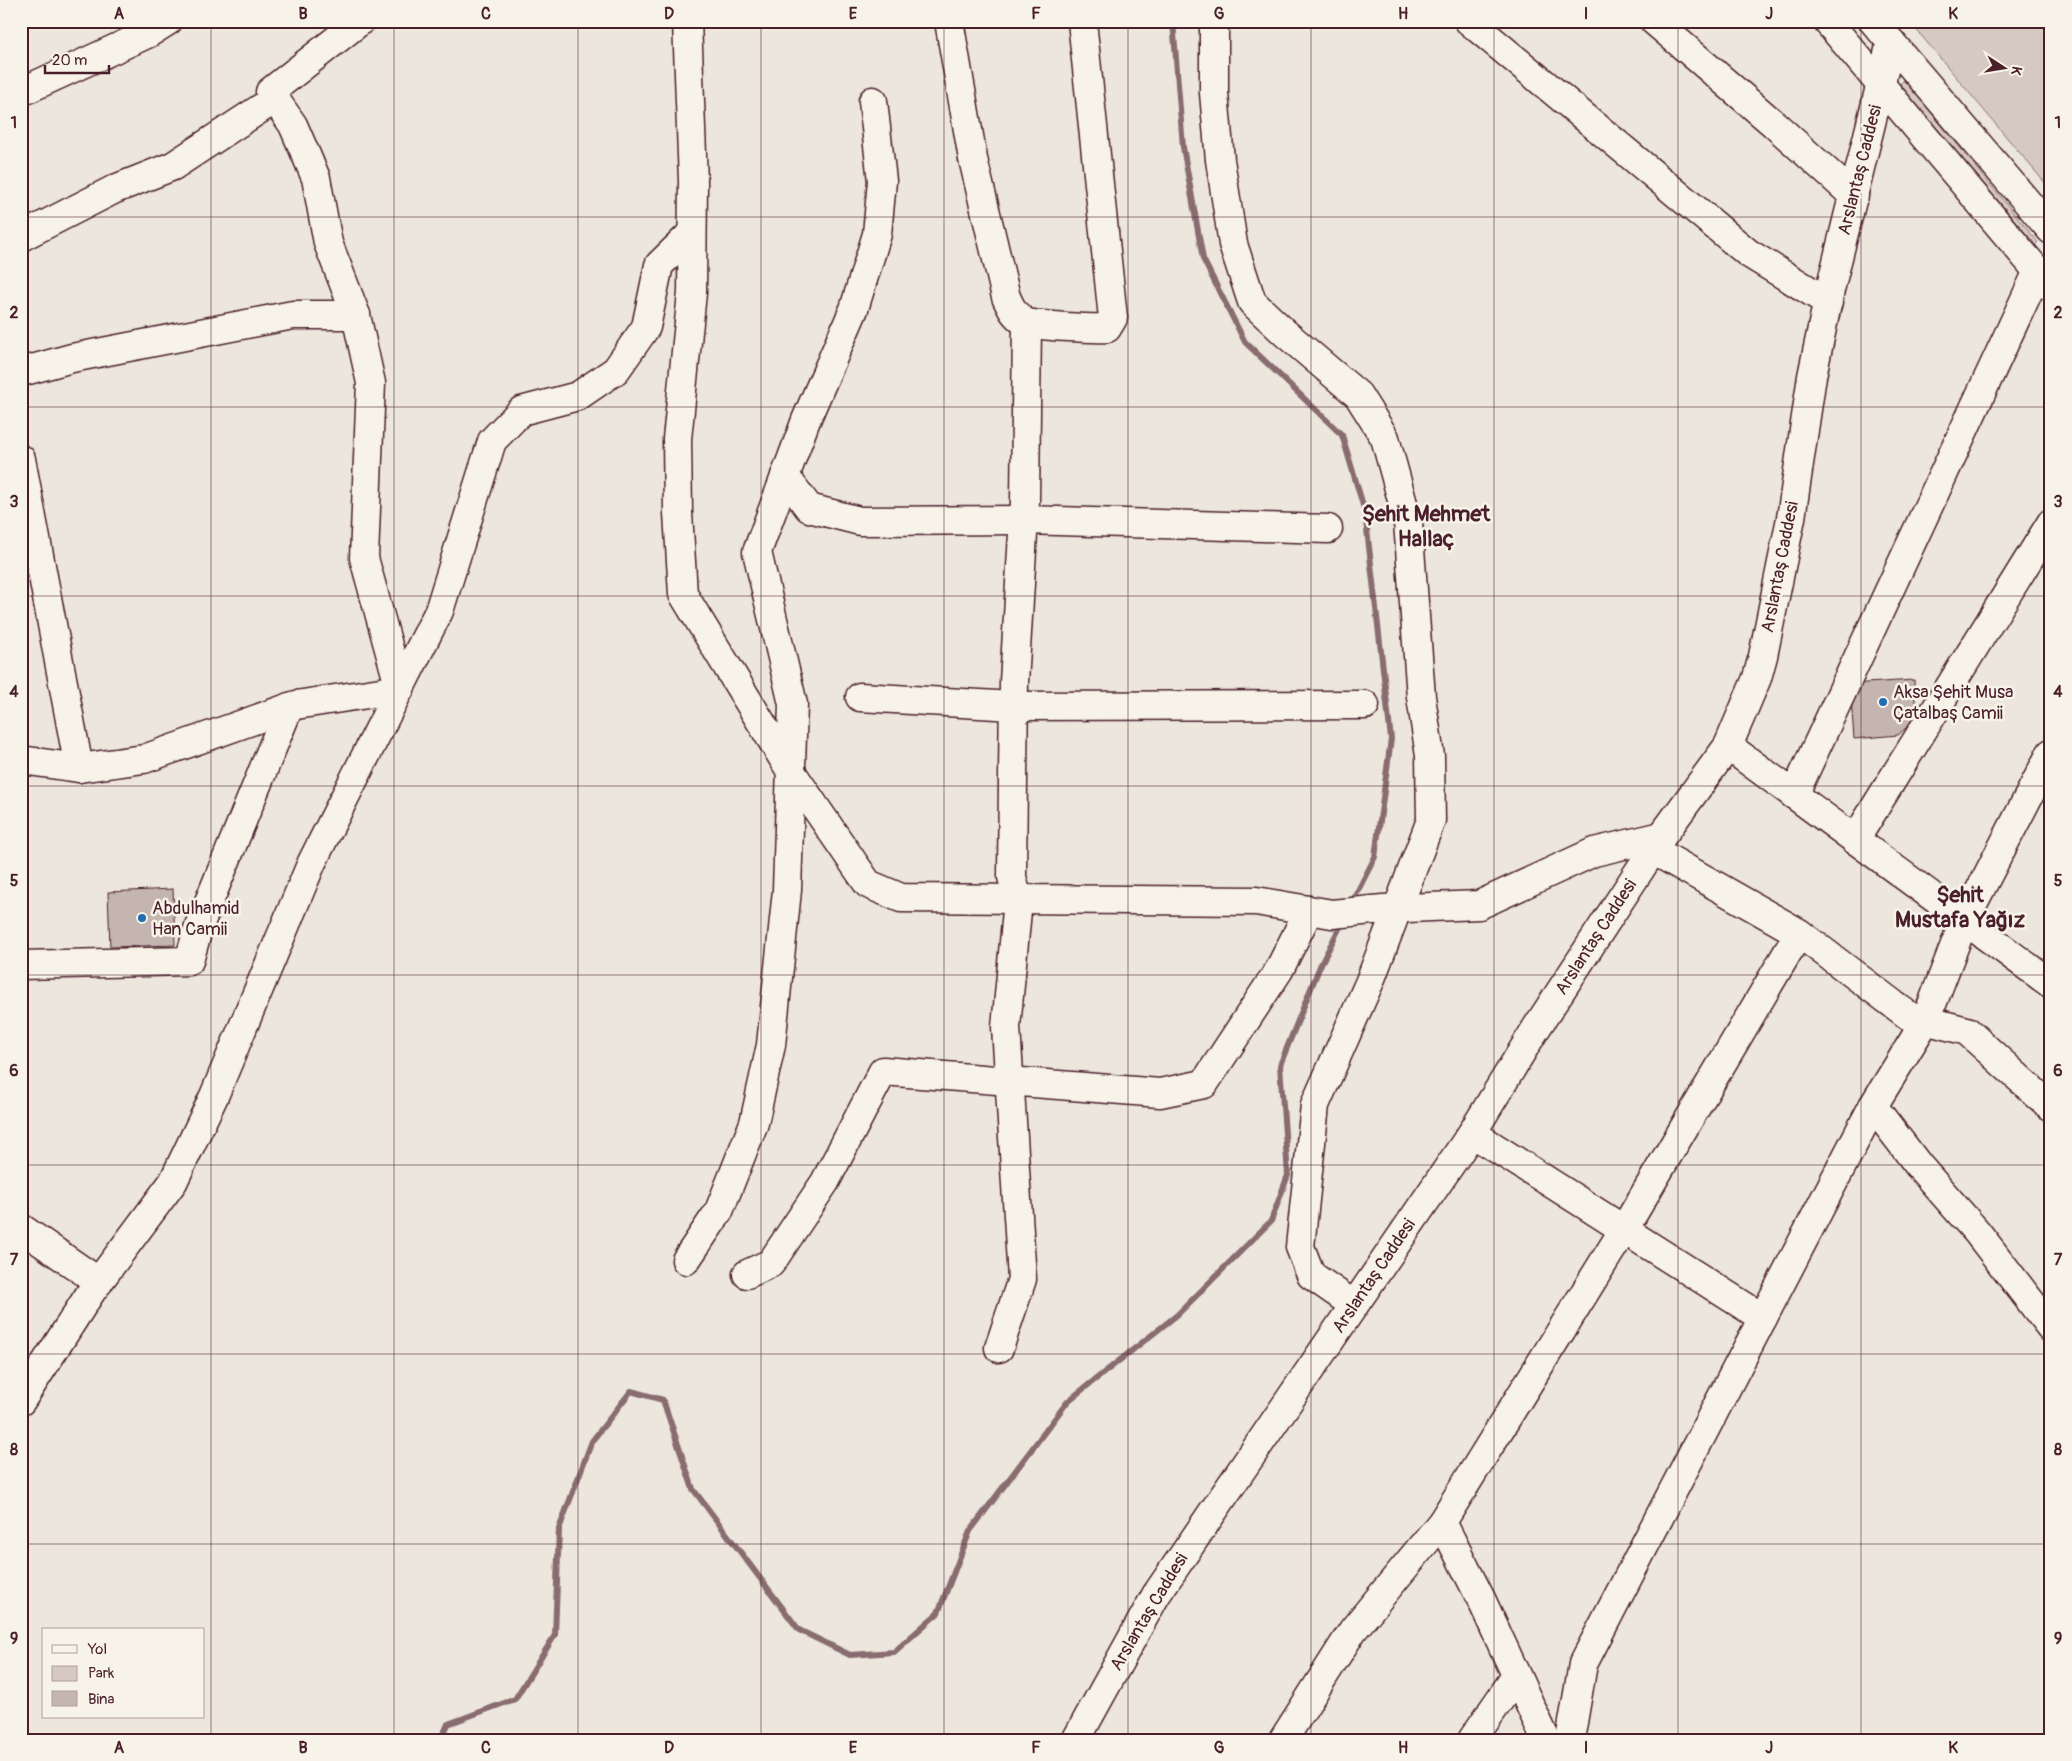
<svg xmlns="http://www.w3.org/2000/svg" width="2072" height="1761" viewBox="0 0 2072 1761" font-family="Pangolin,sans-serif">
<rect width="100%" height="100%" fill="#ece6dd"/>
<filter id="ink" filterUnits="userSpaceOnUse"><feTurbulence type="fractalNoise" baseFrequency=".02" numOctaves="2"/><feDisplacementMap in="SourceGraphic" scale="10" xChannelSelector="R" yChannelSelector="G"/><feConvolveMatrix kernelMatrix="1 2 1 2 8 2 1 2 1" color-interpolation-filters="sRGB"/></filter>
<g filter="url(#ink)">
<g fill="#d5c9c2" stroke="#907476">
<polygon points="1909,21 2051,21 2051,190"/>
<polygon points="1904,80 2038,242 2033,247 1900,84"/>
</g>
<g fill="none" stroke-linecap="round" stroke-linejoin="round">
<g stroke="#896c6f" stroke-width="6">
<polyline points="1173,21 1183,147 1203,259 1245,342 1342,435 1365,512 1391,739 1375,857 1350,906"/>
<polyline points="441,1740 448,1724 515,1699 555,1635 559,1529 592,1441 631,1391 663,1400 693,1489 799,1630 850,1655 894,1652 938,1613 970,1531 1068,1401 1177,1315 1271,1221 1288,1175 1280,1065 1320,966 1343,921"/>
</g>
</g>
<g fill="#c4b5b0" stroke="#4a1f2b">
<polygon points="1914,680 1916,719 1898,735 1854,739 1850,684"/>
<polygon points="173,889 175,945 110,947 108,892"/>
</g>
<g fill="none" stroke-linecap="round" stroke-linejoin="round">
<g stroke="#4a1f2b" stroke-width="31">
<g id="minor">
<polyline points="687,21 693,182 692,293 677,439 678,513 683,594 792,773 868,884 901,898 1256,901 1332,914 1383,909 1479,905 1594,852 1662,836"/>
<path d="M949 21 973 159 1006 297C1011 308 1014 315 1025 322 1031 326 1096 329 1107 328L1113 318 1082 21"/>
<polyline points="1214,21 1214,93 1220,160 1233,244 1252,302 1285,333 1358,395 1385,438 1408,522 1421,697 1430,756 1431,820 1370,981 1315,1105 1300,1247 1311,1275 1354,1305"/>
<polyline points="1469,21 1748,253 1828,302"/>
<polyline points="1654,21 1774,124 1854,196"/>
<polyline points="21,92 149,33 168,21"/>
<polyline points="21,237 115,189 173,166 275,99"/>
<polyline points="21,372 72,358 293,315 356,315"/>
<polyline points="21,459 79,768"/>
<polyline points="785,476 809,508 860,521 1024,520 1328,529"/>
<polyline points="860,697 1014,706 1365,705"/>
<polyline points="1728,746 2051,984"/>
<polyline points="21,760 79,768 144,759 296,705 400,689 364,558 371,383 356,315 328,243 316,178 293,125 270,92 360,21"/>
<polyline points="1794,795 2038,271"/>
<polyline points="1855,840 2051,523"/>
<polyline points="1653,850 1799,933 1909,1016 1967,1031 2051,1107"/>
<polyline points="21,965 189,961 199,926 289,707"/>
<polyline points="1873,1106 1919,1166 1977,1232 2051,1328"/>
<polyline points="1472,1133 1763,1318"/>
<polyline points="21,1228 99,1282"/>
<polyline points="686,1260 719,1211 754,1123 771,1045 787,890 793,704 757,552 806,420 854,309 877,234 882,181 873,101"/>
<polyline points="747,1274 771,1263 825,1182 883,1071 1160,1093 1204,1084 1279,970 1309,910"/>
<polyline points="999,1348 1022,1279 1006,1027 1018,900 1012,877 1014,682 1025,501 1027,323"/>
<polyline points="21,1401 91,1292 173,1182 214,1096 312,862 439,611 492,441 521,411 578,396 616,370 646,327 659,265 692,233"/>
<polyline points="1442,1522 1482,1601 1546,1740"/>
<polyline points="1283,1740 1353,1630 1442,1522 1623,1231 1799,933"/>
<polyline points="1472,1740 1516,1676"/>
<polyline points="1570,1740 1583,1664 1873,1106 1926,1020 1964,921 2051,753"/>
</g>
</g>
<g stroke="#4a1f2b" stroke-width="31">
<g id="major">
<polyline points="1827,21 2051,287"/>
<polyline points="1873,21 2051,230"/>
<polyline points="1076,1740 1156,1595 1472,1133 1535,1030 1662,836 1728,746 1757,678 1763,656 1791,518 1812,376 1830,290 1891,42"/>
</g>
</g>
<use href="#minor" stroke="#f7f3e8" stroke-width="28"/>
<use href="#major" stroke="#f7f3e8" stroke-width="28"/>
</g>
</g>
<path fill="none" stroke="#4a1f2b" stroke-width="1" stroke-opacity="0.55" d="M211 21V1740M394 21V1740M578 21V1740M761 21V1740M944 21V1740M1128 21V1740M1311 21V1740M1494 21V1740M1678 21V1740M1861 21V1740M21 217H2051M21 407H2051M21 596H2051M21 786H2051M21 975H2051M21 1165H2051M21 1354H2051M21 1544H2051"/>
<g fill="#1f6fb2" stroke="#f7f3e8" stroke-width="2">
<circle cx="1883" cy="702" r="5"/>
<circle cx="142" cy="918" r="5"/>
</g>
<g text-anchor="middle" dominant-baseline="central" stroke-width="5" stroke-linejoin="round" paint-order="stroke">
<g font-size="18" fill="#4a1f2b" stroke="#f7f3e8">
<text transform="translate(1860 170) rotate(-76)">Arslantaş Caddesi</text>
<text transform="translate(1780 567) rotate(-79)">Arslantaş Caddesi</text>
<text transform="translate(1596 937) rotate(-57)">Arslantaş Caddesi</text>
<text transform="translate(1374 1276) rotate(-56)">Arslantaş Caddesi</text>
<text transform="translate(1149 1612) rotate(-59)">Arslantaş Caddesi</text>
</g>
<g font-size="18" fill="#4a1f2b" stroke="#f7f3e8" text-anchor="start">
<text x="1893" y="692">Aksa Şehit Musa<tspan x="1893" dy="21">Çatalbaş Camii</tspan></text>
<text x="152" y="908">Abdulhamid<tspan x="152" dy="21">Han Camii</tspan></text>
</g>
<g font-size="22" font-weight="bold" fill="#4a1f2b" stroke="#f7f3e8">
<text x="1426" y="514">Şehit Mehmet<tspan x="1426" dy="25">Hallaç</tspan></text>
<text x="1960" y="895">Şehit<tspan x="1960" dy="25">Mustafa Yağız</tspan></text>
</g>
</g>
<rect width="2072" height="1761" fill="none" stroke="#f7f3e8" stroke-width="55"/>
<rect x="42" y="1628" width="162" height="90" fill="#f7f3e8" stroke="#b29e9c"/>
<rect x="52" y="1645" width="25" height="8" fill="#f7f3e8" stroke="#b29e9c"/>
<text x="88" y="1654" font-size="15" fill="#4a1f2b">Yol</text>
<rect x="52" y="1666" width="25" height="15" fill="#d5c9c2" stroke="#b29e9c"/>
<text x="88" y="1678" font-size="15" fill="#4a1f2b">Park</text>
<rect x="52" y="1691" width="25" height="15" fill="#c4b5b0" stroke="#b29e9c"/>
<text x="88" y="1704" font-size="15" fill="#4a1f2b">Bina</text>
<g transform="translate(2004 68) rotate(102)" stroke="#f7f3e8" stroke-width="4" paint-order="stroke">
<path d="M0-4L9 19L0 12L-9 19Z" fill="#4a1f2b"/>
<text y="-8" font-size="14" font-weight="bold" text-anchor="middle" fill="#4a1f2b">K</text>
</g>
<path d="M45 65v8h64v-8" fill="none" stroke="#4a1f2b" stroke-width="2.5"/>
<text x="52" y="65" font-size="15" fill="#4a1f2b" stroke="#f7f3e8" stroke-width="4" paint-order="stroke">20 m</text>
<rect x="28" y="28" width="2016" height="1706" fill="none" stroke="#4a1f2b" stroke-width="2"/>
<g font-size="16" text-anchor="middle" font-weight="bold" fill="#4a1f2b">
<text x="119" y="19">A</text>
<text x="303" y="19">B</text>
<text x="486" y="19">C</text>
<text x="669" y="19">D</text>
<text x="853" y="19">E</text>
<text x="1036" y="19">F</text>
<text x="1219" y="19">G</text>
<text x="1403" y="19">H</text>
<text x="1586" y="19">I</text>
<text x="1769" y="19">J</text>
<text x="1953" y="19">K</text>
<text x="14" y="128">1</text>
<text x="2058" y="128">1</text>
<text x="14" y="318">2</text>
<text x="2058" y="318">2</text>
<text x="14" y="507">3</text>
<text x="2058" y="507">3</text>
<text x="14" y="697">4</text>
<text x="2058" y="697">4</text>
<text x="14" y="886">5</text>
<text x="2058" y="886">5</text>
<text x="14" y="1076">6</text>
<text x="2058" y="1076">6</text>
<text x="14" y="1265">7</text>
<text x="2058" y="1265">7</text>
<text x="14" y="1455">8</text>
<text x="2058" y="1455">8</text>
<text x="14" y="1644">9</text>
<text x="2058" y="1644">9</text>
<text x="119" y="1753">A</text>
<text x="303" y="1753">B</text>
<text x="486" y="1753">C</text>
<text x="669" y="1753">D</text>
<text x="853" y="1753">E</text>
<text x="1036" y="1753">F</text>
<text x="1219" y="1753">G</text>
<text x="1403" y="1753">H</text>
<text x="1586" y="1753">I</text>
<text x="1769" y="1753">J</text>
<text x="1953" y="1753">K</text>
</g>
</svg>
